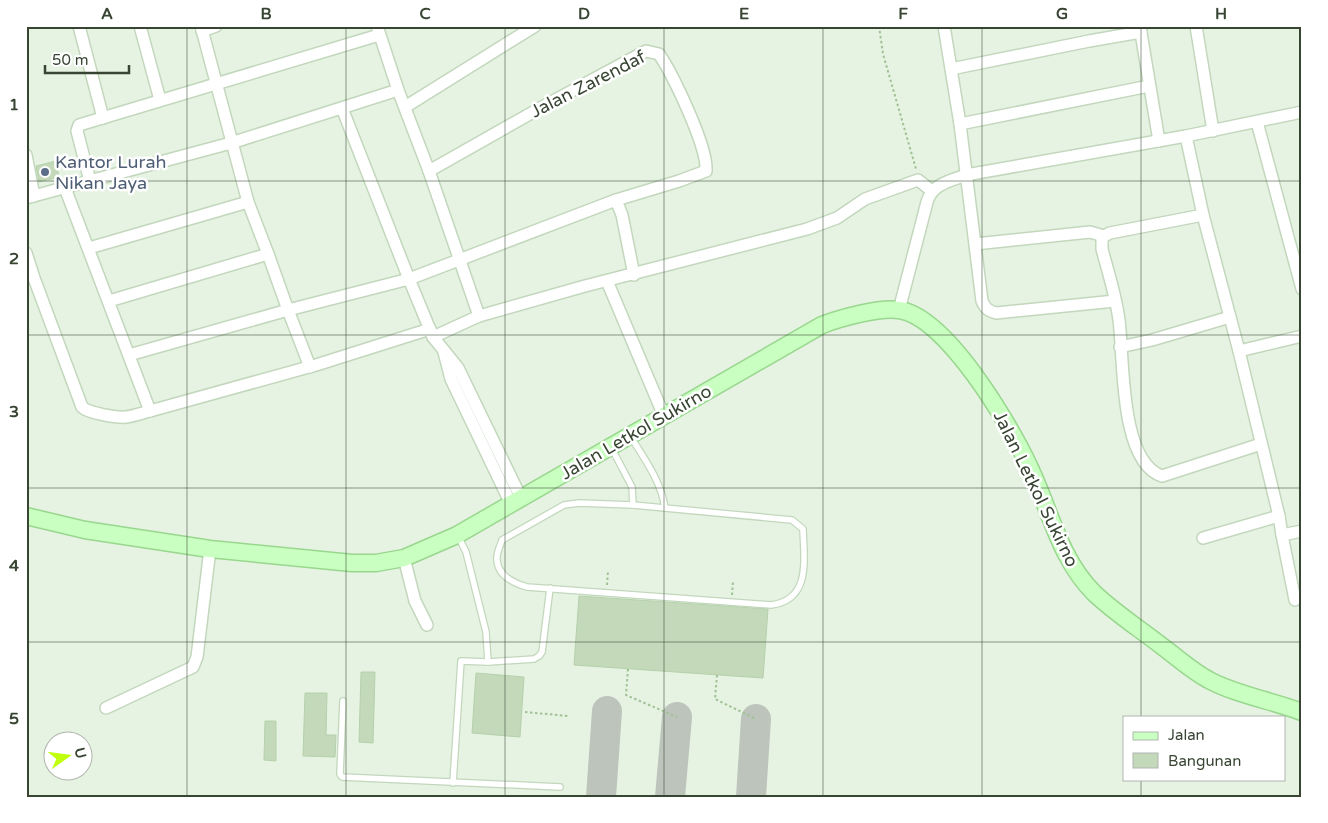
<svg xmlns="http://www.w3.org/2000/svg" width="1328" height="823" viewBox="0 0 1328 823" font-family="'Varela Round',sans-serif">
<rect width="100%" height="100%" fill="#e6f3e3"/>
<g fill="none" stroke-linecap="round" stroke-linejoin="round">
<g stroke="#bdc4bc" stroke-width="30">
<polyline points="601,797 607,711"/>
<polyline points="670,797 677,717"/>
<polyline points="751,797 756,719"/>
</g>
</g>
<g fill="#c3d9ba" stroke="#b5d1aa">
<polygon points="56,161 59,177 39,182 36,166"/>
<polygon points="579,596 768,609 763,678 574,665"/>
<polygon points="361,672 375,672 373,743 359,742"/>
<polygon points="476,673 524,677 520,737 472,733"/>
<polygon points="305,693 327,693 326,735 336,735 335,757 303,756"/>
<polygon points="265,721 276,721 276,761 264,760"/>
</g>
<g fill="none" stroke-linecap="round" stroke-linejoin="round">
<g stroke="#c2d7bc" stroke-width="8">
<g id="lane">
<path d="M631 437C645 460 661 481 665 508"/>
<polyline points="611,447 632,487 633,505"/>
<path d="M579 503 633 505 792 520 803 529C804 560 811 600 771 605L527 587C513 583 498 576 497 560 496 554 500 546 502 540L564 505Z"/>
<polyline points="458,536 466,552 486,632 488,662"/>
<polyline points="343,701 340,774 342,777 560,787"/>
<polyline points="453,783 461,661 488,662 534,659 539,656 542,652 550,588"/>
</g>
</g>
<g stroke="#c2d7bc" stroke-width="14">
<g id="street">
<polyline points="79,26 103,118"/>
<polyline points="140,26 160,100"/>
<polyline points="201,26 248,202 268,254 288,310 409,279 616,200 622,215 634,275"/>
<polyline points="377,26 398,90 429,171 479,316 433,337"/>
<path d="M944 26 960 124 982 301C985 308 988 311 996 313L1115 301"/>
<polyline points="1196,26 1213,131"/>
<polyline points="1140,27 1159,141"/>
<polyline points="202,31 216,26"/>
<polyline points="951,69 1089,41 1141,32"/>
<polyline points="405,107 535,26"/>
<polyline points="342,108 409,279 433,337 458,368 521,498"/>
<polyline points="1257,122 1302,289"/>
<polyline points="960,124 1149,86"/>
<polyline points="1186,136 1203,215 1239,351 1279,516 1282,535 1302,531"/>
<polyline points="26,155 34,196"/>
<path d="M429 171 542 107 646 51 659 54C673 75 708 147 706 171L679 181 616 200"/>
<polyline points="90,181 77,131 79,125 379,35"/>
<polyline points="65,188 150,411"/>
<polyline points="26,198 231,143 398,90"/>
<path d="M1203 215 1110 233 1104 236 1102 240V249C1108 272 1116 296 1119 320 1124 357 1119 462 1162 476L1261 444"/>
<polyline points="975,244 1090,232 1104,236"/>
<polyline points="89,248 248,202"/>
<path d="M26 253 34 278 82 407C88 413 117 418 126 417 134 416 142 413 150 411L316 365 430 329"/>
<polyline points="607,281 664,416"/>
<polyline points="109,301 268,254"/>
<path d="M899 310 927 202C932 184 950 181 966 175L1186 136 1302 112"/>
<polyline points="479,316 585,286 807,229 837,218 865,199 918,180 932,191"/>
<polyline points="1120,347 1152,340 1230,317"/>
<polyline points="1239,351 1302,336"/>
<polyline points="444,352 451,379 511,504"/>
<polyline points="129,355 288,310 310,367"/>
<polyline points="1282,535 1295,600"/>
<polyline points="1203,538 1279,516"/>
<polyline points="404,558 415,601 427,625"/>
<polyline points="106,708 193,667 197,657 210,549"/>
</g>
</g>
<g stroke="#99d78e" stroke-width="19">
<path id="secondary" d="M26 516 85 530 210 549 352 563H376L404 558 457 535 822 325C840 318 880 307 899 310 946 316 1010 425 1029 466 1050 509 1059 558 1094 593 1115 613 1140 629 1163 647 1178 658 1192 671 1209 680 1234 694 1273 701 1302 712"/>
</g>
<g stroke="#a0c294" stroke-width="2" stroke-dasharray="2.5 2.5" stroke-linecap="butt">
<polyline points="879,26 883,54 916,169"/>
<polyline points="607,585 608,571"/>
<polyline points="732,595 733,581"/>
<polyline points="628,669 626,695 677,717"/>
<polyline points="717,675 715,699 756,719"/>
<polyline points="525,712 568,716"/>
</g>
<use href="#lane" stroke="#fff" stroke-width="5.5"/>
<use href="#street" stroke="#fff" stroke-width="11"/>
<use href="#secondary" stroke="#c9ffc1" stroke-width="16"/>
</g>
<path fill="none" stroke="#384533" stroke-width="1" stroke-opacity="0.55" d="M187 26V797M346 26V797M505 26V797M664 26V797M823 26V797M982 26V797M1141 26V717M26 181H1302M26 335H1302M26 488H1302M26 642H1302M1141 779V797"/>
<circle fill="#5c6f8a" stroke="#fff" stroke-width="2" cx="45" cy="172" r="5"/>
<g text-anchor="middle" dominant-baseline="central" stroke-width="5" stroke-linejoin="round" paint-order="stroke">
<g font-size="18" fill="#384533" stroke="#fff">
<text transform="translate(588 84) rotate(-27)">Jalan Zarendaf</text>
<text transform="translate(636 432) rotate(-30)">Jalan Letkol Sukirno</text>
<text transform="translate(1036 489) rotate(64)">Jalan Letkol Sukirno</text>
</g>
<g font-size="18" fill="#4e5e75" stroke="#fff" text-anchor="start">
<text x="55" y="162">Kantor Lurah<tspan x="55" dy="21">Nikan Jaya</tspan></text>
</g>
</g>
<rect width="1328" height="823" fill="none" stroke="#ffffff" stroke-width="55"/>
<rect x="1123" y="716" width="162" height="65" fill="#ffffff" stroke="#afb5ad"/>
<rect x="1133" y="732" width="25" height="8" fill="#c9ffc1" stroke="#afb5ad"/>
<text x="1168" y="740" font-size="15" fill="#384533">Jalan</text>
<rect x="1133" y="753" width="25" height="15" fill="#c3d9ba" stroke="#afb5ad"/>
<text x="1168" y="766" font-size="15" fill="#384533">Bangunan</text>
<g transform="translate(68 756) rotate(76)"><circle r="24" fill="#ffffff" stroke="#afb5ad"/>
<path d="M0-4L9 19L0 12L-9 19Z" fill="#c0ff0e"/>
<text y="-8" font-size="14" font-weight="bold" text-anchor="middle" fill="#384533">U</text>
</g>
<path d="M45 65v8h84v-8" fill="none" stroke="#384533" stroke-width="2.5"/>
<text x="52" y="65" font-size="15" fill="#384533" stroke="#ffffff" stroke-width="4" paint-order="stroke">50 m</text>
<rect x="28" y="28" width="1272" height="768" fill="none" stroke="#384533" stroke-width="2"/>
<g font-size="16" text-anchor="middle" font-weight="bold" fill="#384533">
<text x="107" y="19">A</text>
<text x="266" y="19">B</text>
<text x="425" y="19">C</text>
<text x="584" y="19">D</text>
<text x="744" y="19">E</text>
<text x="903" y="19">F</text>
<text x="1062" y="19">G</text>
<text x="1221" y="19">H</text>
<text x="14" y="110">1</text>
<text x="14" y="264">2</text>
<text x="14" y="417">3</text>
<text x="14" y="571">4</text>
<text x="14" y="724">5</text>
</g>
</svg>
